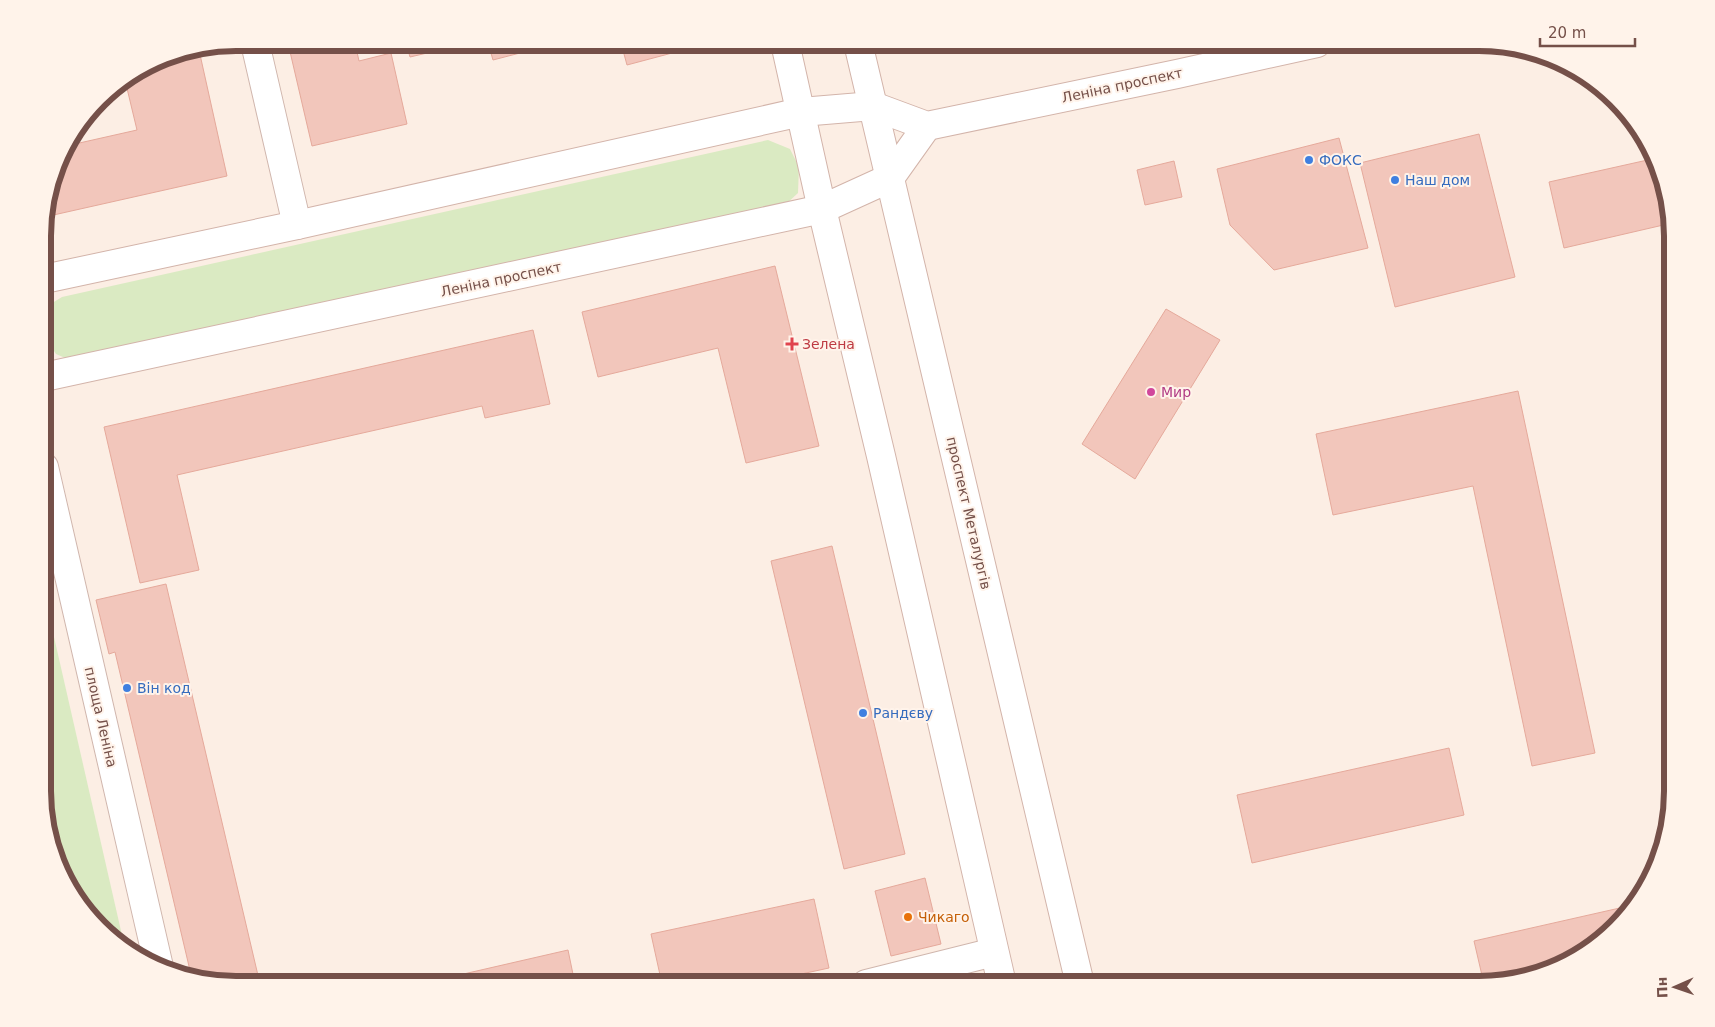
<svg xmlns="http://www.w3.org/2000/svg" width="1715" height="1027" viewBox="0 0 1715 1027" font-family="'DejaVu Sans',sans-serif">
<rect width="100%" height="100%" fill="#fceee4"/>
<g fill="#daeac2">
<polygon points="768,140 790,149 799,167 798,193 784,206 72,361 56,354 44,336 49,305 62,297"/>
<polygon points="44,593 124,944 75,898 44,816"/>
</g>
<g fill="#f2c6bb" stroke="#e5a99b">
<polygon points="288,43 355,43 359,61 391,53 407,124 312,146"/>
<polygon points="406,43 470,43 410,57"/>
<polygon points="488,43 517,43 520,53 493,60"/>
<polygon points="621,43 705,43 706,44 627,65"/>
<polygon points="199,50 227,176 49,216 46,204 63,150 66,146 137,130 125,80 162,57"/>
<polygon points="1479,134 1515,277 1395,307 1360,163"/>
<polygon points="1339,138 1368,248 1274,270 1230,225 1217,169"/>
<polygon points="1652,159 1672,223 1564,248 1549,182"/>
<polygon points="1174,161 1182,197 1145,205 1137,170"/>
<polygon points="775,266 819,446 746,463 718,348 598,377 582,312"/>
<polygon points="1166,309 1220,340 1135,479 1082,444"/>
<polygon points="533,330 550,404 485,418 482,406 177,475 199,570 140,583 104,427"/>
<polygon points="1518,391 1595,753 1532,766 1473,486 1333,515 1316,434"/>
<polygon points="832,546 905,854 844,869 771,561"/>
<polygon points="166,584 260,984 236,984 192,979 115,652 109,654 96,600"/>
<polygon points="1449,748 1464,815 1252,863 1237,795"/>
<polygon points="925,878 941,944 891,956 875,891"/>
<polygon points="814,899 829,968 755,984 662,984 651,934"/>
<polygon points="1633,905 1616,928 1576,958 1491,984 1484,984 1474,941"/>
<polygon points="568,950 575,984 420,984"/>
</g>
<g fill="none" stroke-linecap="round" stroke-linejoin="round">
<g stroke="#d0b6ad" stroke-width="30">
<g id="street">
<polyline points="255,43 297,225"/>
<polyline points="44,467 159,967"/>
<polyline points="866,984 994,952"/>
</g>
</g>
<g stroke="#d3b4aa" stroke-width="30">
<g id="secondary">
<polyline points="785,43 822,209 881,456 1002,984"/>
<polyline points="858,43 1080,984"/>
<polyline points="44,279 297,225 801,112 873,106 927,126 1177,74 1317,43"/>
<polyline points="44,377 822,209 890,178 927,126"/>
</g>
</g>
<use href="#street" stroke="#fff" stroke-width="28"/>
<use href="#secondary" stroke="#fff" stroke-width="28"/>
</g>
<g fill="#3f7fe0" stroke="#fff3ea" stroke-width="2">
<circle cx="1309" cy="160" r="5"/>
<circle cx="1395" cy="180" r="5"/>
<circle cx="127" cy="688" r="5"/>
<circle cx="863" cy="713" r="5"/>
</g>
<path fill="#e0444e" stroke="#fff3ea" stroke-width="2" d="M789.5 336.5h5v5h5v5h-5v5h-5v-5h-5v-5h5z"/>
<circle fill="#d1479c" stroke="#fff3ea" stroke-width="2" cx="1151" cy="392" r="5"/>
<circle fill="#e8710a" stroke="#fff3ea" stroke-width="2" cx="908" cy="917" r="5"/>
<g text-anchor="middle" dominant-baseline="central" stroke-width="4" stroke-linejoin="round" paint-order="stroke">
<g font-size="14" fill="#755049" stroke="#fff3ea">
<text transform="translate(1122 85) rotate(-12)">Леніна проспект</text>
<text transform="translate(501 279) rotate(-12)">Леніна проспект</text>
<text transform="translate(969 513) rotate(77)">проспект Металургів</text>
<text transform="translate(101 717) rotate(77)">площа Леніна</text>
</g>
<g font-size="14" fill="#366cbe" stroke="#fff3ea" text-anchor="start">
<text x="1319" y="160">ФОКС</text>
<text x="1405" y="180">Наш дом</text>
<text x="137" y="688">Він код</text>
<text x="873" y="713">Рандєву</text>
</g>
<g font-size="14" fill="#be3a42" stroke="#fff3ea" text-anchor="start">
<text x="802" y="344">Зелена</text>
</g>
<g font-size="14" fill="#b23c85" stroke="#fff3ea" text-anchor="start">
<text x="1161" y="392">Мир</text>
</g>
<g font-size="14" fill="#c56008" stroke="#fff3ea" text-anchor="start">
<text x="918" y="917">Чикаго</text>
</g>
</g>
<path d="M0 0H1715V1027H0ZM236 51H1479A185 185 0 0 1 1664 236V791A185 185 0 0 1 1479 976H236A185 185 0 0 1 51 791V236A185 185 0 0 1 236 51Z" fill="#fff3ea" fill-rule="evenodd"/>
<path fill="none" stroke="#755049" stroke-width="6" d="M236 51H1479A185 185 0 0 1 1664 236V791A185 185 0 0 1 1479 976H236A185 185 0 0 1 51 791V236A185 185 0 0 1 236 51Z"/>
<g transform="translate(1675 987) rotate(268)" stroke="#fff3ea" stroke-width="4" paint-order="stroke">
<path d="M0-4L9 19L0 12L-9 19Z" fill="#755049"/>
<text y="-8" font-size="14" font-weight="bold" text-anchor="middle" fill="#755049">Пн</text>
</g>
<path d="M1540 38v8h95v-8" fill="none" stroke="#755049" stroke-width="2.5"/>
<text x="1548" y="38" font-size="15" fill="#755049" stroke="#fff3ea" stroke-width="4" paint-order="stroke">20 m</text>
</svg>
